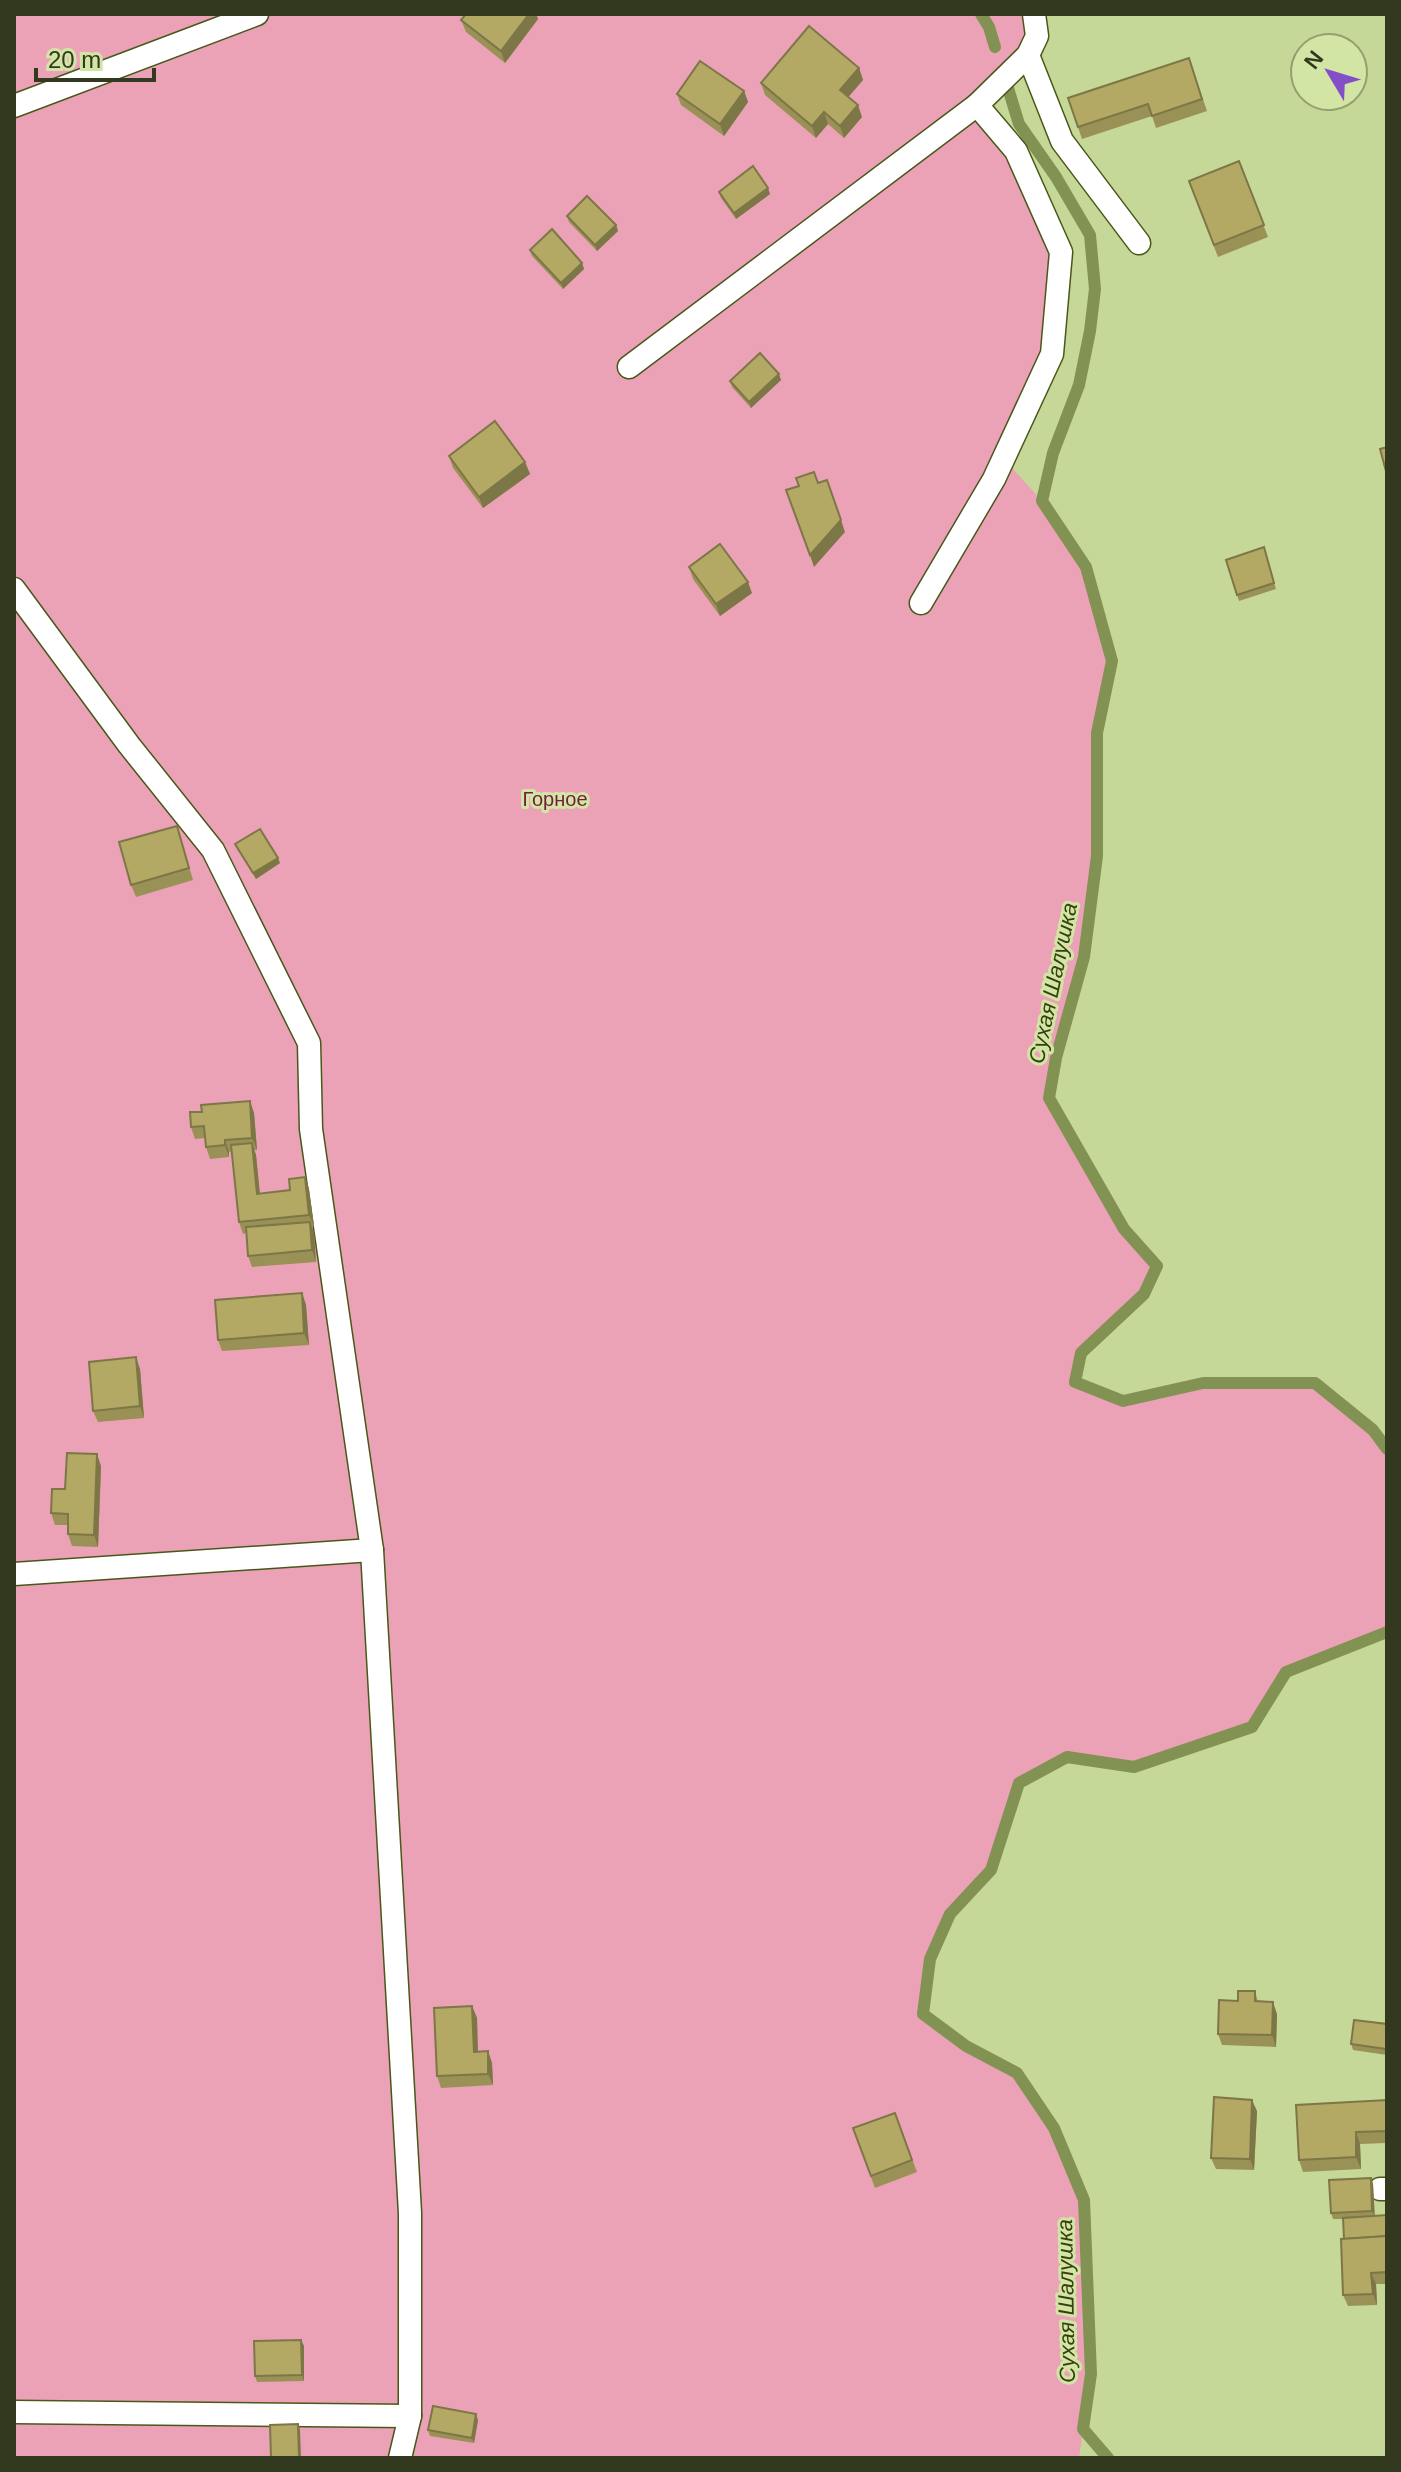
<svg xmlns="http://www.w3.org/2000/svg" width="1401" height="2472" viewBox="0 0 1401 2472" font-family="Arial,sans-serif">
<rect width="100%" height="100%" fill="#c6d898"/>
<polygon fill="#eba2b7" points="14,14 1034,14 1037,36 978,105 1061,252 1052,354 1004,459 1042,501 1086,567 1112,661 1097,733 1097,856 1084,957 1056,1058 1049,1098 1124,1229 1157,1266 1144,1294 1081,1353 1075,1381 1123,1401 1203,1383 1315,1383 1373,1430 1387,1449 1387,1632 1286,1672 1252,1727 1134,1767 1067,1757 1019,1783 991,1870 950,1914 930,1959 923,2014 966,2046 1017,2073 1054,2128 1084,2200 1091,2374 1079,2458 14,2458"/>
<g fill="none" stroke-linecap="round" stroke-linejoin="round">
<g stroke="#829252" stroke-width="12">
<polyline points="981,14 989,27 995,47"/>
<polyline points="1008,88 1019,124 1056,177 1090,235 1095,289 1090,331 1079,385 1053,453 1042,501 1086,567 1112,661 1097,733 1097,856 1084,957 1056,1058 1049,1098 1124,1229 1157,1266 1144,1294 1081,1353 1075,1382 1123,1401 1203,1383 1315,1383 1373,1430 1387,1449"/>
<polyline points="1108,2458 1083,2429 1091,2374 1084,2200 1054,2128 1017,2073 966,2046 923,2014 930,1959 950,1914 991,1870 1019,1783 1067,1757 1134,1767 1252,1727 1286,1672 1387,1632"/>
</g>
<g stroke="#495719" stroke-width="25">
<g id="service">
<polyline points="1028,55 1062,141 1139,243"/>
<polyline points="14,106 257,14"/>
<polyline points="629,367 977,105"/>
<polyline points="14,589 129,745 213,850 309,1043 311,1129 372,1550 410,2213 410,2416 400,2458"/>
<polyline points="921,603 994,479 1052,354 1061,252 1016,151 977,105 1028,55 1037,36 1034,14"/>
<polyline points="14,1574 372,1550"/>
<polyline points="1380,2189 1387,2189"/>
<polyline points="14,2412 410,2416"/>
</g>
</g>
<use href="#service" stroke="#fff" stroke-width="22"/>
</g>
<g fill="#9a9156">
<polygon points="466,14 536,14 538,19 505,63 466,32 461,20"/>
<polygon points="1189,58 1207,111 1156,128 1152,116 1082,139 1068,98"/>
<polygon points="859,68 863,80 848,97 862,117 844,138 828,124 816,138 765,95 761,83"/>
<polygon points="744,91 748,102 724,136 681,105 677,94"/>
<polygon points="1239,161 1268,237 1218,257 1189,181"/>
<polygon points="719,192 770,194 736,219 721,198"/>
<polygon points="567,216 616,225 618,231 597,251 569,222"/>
<polygon points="530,250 582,263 584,269 563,289 532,256"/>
<polygon points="781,380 751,408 732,387 730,381"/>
<polygon points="449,456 525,462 530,474 483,508 453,468"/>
<polygon points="1264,547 1276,589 1239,601 1226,560"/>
<polygon points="689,567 752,593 720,616 693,579"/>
<polygon points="177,826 193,880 136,897 131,885"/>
<polygon points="235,844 280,863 256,879 238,850"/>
<polygon points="254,1113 257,1150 254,1150 256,1155 260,1194 290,1190 305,1177 309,1189 314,1226 312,1227 314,1233 316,1262 252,1267 248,1256 246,1233 243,1234 239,1222 232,1151 229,1152 229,1157 210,1159 206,1147 205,1138 195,1139 191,1127"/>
<polygon points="302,1293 306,1305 309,1345 222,1351 218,1340"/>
<polygon points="140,1369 144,1418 98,1422 93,1411"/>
<polygon points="101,1466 98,1547 72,1546 68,1534 68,1525 55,1525 51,1513 65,1489"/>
<polygon points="1255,1991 1258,2002 1277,2014 1276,2047 1222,2045 1218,2034 1238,2001"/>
<polygon points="472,2006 477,2018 478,2051 488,2051 492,2063 493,2085 441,2088 437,2076"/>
<polygon points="1387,2024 1387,2055 1353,2050 1351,2044"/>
<polygon points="1387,2100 1387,2143 1360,2144 1361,2169 1303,2172 1299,2160"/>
<polygon points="1257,2111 1254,2170 1216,2169 1211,2158"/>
<polygon points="895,2113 917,2172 875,2188 853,2128"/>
<polygon points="1371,2178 1373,2184 1374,2216 1387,2215 1387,2284 1376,2284 1377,2305 1348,2306 1343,2295 1344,2239 1343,2219 1333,2219 1331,2213"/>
<polygon points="304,2346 304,2381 257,2382 255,2376"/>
<polygon points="478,2420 474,2443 430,2436 428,2430"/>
</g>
<g fill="#7d7646">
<polygon points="529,14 536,14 538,19 505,63 501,51"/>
<polygon points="859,68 863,80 844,102 840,90"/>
<polygon points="744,91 748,102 724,136 720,124"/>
<polygon points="858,105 862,117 844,138 840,126"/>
<polygon points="824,112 828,124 816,138 812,126"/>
<polygon points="768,188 770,194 736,219 734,213"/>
<polygon points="616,225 618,231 597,251 595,245"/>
<polygon points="582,263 584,269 563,289 561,283"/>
<polygon points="779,374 781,380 751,408 749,402"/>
<polygon points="525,462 530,474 483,508 479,497"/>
<polygon points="841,520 845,532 814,567 810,555"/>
<polygon points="748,582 752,593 720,616 716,604"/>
<polygon points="278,858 280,863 256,879 253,873"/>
<polygon points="250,1101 254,1113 257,1150 252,1138"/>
<polygon points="225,1140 229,1152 229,1157 225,1145"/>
<polygon points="252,1143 256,1155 261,1206 257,1194"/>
<polygon points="305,1177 309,1189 314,1226 309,1215"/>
<polygon points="310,1222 314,1233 316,1262 312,1250"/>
<polygon points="302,1293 306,1305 309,1345 304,1333"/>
<polygon points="136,1357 140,1369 144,1418 140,1406"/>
<polygon points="97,1454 101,1466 98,1547 94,1535"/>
<polygon points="1273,2002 1277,2014 1276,2047 1272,2035"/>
<polygon points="472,2006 477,2018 478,2063 474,2052"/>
<polygon points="488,2051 492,2063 493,2085 488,2074"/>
<polygon points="1252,2100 1257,2111 1254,2170 1250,2159"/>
<polygon points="1356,2132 1360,2144 1361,2169 1356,2157"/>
<polygon points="1371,2178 1373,2184 1375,2217 1372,2211"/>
<polygon points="1371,2273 1376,2284 1377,2305 1373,2294"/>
<polygon points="301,2340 304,2346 304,2381 302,2375"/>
<polygon points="476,2414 478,2420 474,2443 472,2438"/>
<polygon points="298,2424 300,2430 301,2458 299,2458"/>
</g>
<g fill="#b3a964" stroke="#7d7646" stroke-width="2">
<polygon points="466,14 529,14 501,51 461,20"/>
<polygon points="809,26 859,68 840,90 858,105 840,126 824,112 812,126 761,83"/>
<polygon points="1189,58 1202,99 1152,116 1148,104 1078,127 1068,98"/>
<polygon points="700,61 744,91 720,124 677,94"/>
<polygon points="1239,161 1264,225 1214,245 1189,181"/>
<polygon points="753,166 768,188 734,213 719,192"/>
<polygon points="587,196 616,225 595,245 567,216"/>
<polygon points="552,229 582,263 561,283 530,250"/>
<polygon points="760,353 779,374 749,402 730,381"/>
<polygon points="495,421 525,462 479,497 449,456"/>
<polygon points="1387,447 1387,475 1380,449"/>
<polygon points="814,472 818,483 827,480 841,520 810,555 786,490 799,486 796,478"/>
<polygon points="720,544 748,582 716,604 689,567"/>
<polygon points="1264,547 1274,583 1237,595 1226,560"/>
<polygon points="177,826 189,868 131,885 119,842"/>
<polygon points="260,829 278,858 253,873 235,844"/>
<polygon points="250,1101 252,1138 225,1140 225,1145 206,1147 204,1126 191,1127 190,1112 202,1112 201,1105"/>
<polygon points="252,1143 257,1194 290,1190 289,1179 305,1177 309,1215 239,1222 231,1145"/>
<polygon points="310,1222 312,1250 248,1256 246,1227"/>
<polygon points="302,1293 304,1333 218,1340 215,1300"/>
<polygon points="136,1357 140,1406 93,1411 89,1362"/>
<polygon points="67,1453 97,1454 94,1535 68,1534 68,1514 51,1513 52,1489 65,1489"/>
<polygon points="1238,1991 1255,1991 1255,2001 1273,2002 1272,2035 1218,2034 1219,2000 1238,2001"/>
<polygon points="472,2006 474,2052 488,2051 488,2074 437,2076 434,2008"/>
<polygon points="1354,2020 1387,2024 1386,2049 1351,2044"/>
<polygon points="1214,2097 1252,2100 1250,2159 1211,2158"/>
<polygon points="1387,2100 1387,2131 1356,2132 1356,2157 1299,2160 1296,2105"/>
<polygon points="895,2113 912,2160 871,2176 853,2128"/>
<polygon points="1371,2178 1372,2211 1331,2213 1329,2180"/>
<polygon points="1387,2215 1387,2236 1344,2239 1343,2218"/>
<polygon points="1387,2236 1387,2272 1371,2273 1373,2294 1343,2295 1341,2239"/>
<polygon points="301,2340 302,2375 255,2376 254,2341"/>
<polygon points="433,2406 476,2414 472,2438 428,2430"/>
<polygon points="298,2424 299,2458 271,2458 270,2425"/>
</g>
<g text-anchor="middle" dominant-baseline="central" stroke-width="6" stroke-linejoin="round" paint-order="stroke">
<g font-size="20" fill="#711d3e" stroke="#d3e5a4">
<text x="555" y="799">Горное</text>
</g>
<g font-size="22" font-style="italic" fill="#35400f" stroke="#d3e5a4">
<text transform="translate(1053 983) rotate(-78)">Сухая Шалушка</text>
<text transform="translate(1066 2301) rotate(-91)">Сухая Шалушка</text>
</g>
</g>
<rect width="1401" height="2472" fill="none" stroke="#32391f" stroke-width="32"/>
<g transform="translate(1329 72) rotate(308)"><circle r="38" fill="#d3e5a4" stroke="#93a06f" stroke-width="2"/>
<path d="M0-6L14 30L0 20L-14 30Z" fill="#834ec6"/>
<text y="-12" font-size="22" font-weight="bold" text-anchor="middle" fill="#32391f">N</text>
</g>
<path d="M36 68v12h118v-12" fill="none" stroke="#32391f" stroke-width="4"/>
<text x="48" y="68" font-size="24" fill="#32391f" stroke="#d3e5a4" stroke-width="6" paint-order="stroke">20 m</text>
</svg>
